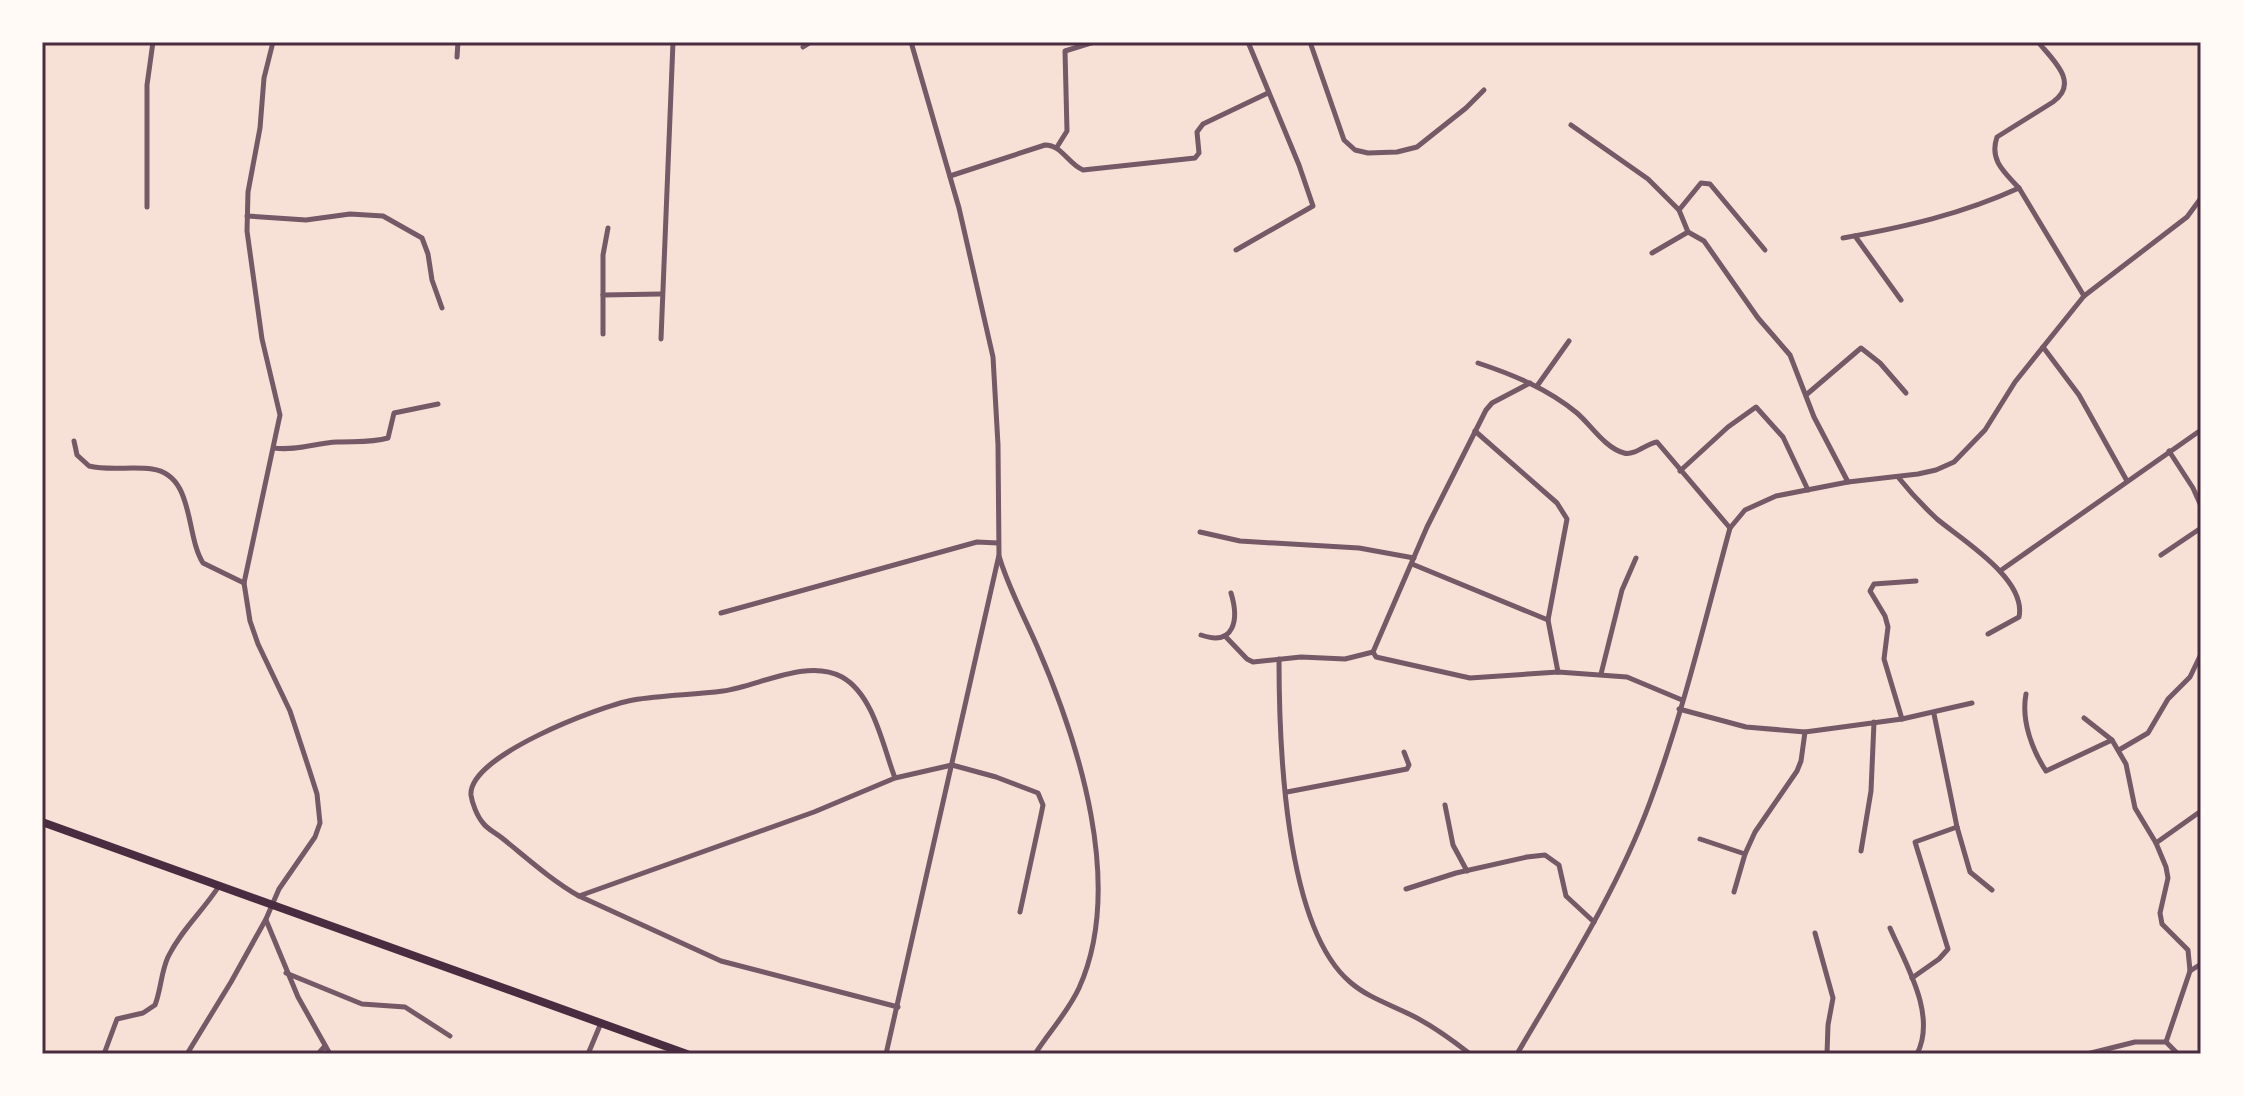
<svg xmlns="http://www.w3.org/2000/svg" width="2243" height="1096" viewBox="0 0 2243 1096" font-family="'PT Sans Narrow',sans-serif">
<rect width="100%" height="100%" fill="#f7e1d7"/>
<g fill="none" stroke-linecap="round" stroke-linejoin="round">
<g stroke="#755966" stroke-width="5">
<polyline points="1310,42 1344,140 1355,150 1368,153 1397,152 1417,147 1466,108 1484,90"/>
<polyline points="803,47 811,42"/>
<polyline points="457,57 458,42"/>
<polyline points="1571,125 1648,179 1679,210"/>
<polyline points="1057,147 1067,131 1065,51 1094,42"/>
<path d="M950 176 1045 145C1062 145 1068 164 1083 170L1195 158 1199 153 1197 132 1203 124 1268 93"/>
<path d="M2019 188C2004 172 1989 160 1997 137L2053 102C2080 83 2053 60 2038 42"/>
<polyline points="147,207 147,85 153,42"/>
<polyline points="247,216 306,220 350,214 383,216 422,238 428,254 432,280 442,308"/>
<polyline points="608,228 603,255 603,295 661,294"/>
<polyline points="1688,232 1679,210 1701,183 1710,184 1765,250"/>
<polyline points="1855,236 1901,300"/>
<path d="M1843 238C1905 227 1962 214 2019 188L2084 296"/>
<polyline points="1236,250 1313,206 1299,165 1248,42"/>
<polyline points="1652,253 1688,232 1704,241 1758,318 1790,355 1814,417 1848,482"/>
<polyline points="603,295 603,334"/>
<polyline points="661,339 673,42"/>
<polyline points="2043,347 2079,395 2127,481"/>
<path d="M1478 363C1514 375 1548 389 1577 413 1591 425 1605 448 1624 453 1635 456 1647 443 1657 442L1730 528"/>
<polyline points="1537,386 1569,341"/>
<polyline points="1806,395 1861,348 1880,363 1906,393"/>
<polyline points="1475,431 1557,503 1567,519 1548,620 1558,672"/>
<path d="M74 441 77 455 89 466C109 471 131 466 152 469 195 475 185 535 203 563L244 583"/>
<path d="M274 448C296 451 316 443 337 442 355 441 371 443 388 438L394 413 438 404"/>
<polyline points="2169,451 2193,488 2201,506"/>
<polyline points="1680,471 1728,427 1756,407 1783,437 1808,490"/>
<path d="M1898 477C1910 492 1923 506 1937 519 1962 540 2027 579 2019 617L1988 634"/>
<polyline points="1200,532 1240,541 1359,548 1414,558"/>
<polyline points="2161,555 2201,528"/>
<path d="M999 556C1008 587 1024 616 1037 646 1079 743 1125 886 1079 988 1068 1012 1049 1032 1035 1054"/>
<polyline points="1412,564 1548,620"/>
<polyline points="2000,571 2201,430"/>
<polyline points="721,613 977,542 998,543"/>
<path d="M1201 635C1235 647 1239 619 1231 593"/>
<polyline points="1225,636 1247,659 1253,662 1301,657 1345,659 1373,652"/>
<polyline points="1373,652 1376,657 1470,678 1558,672 1627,677 1682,700"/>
<polyline points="1373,652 1427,527 1486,410 1492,403 1530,383"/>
<path d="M1279 659C1279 741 1284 926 1350 982 1367 997 1389 1004 1409 1014 1430 1024 1451 1039 1470 1054"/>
<polyline points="1601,674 1622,590 1636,558"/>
<path d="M2026 694C2021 720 2032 750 2046 771L2112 740"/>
<polyline points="1679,709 1746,727 1805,732 1902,719 1972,703"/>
<polyline points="1934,714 1957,827 1970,872 1992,890"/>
<polyline points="2084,718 2112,740 2126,764 2135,808 2156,843 2166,867 2168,878 2160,913 2162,924 2188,950 2190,971 2166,1042"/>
<polyline points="1902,719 1884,659 1888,627 1885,616 1870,591 1874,584 1916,581"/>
<polyline points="2119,750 2148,733 2168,699 2190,677 2201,654"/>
<path d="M895 778C883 747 874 695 842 677 807 658 759 686 723 691 693 695 663 695 633 700 600 706 468 756 471 795 472 803 477 816 483 823 487 829 496 833 502 838 527 858 551 880 579 896L814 812 895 778 952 765 996 777 1038 793 1043 805 1041 815 1020 912"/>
<polyline points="1287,792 1407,769 1409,765 1404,752"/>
<polyline points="1445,805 1453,845 1467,871"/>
<polyline points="1700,839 1745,854"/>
<polyline points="2156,843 2201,811"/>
<polyline points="1861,851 1871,791 1874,722"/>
<polyline points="1406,889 1456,873 1527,857 1545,855 1559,865 1566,896 1594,922"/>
<polyline points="1734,892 1745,854 1755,832 1797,771 1801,761 1805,732"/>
<polyline points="579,896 721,961 898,1007"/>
<polyline points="266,920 298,997 330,1054"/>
<path d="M1890 928C1906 965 1937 1015 1917 1054"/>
<polyline points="1815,933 1833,998 1828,1025 1827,1054"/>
<polyline points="2190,971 2201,964"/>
<polyline points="286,973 362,1004 405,1007 450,1036"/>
<polyline points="1912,978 1939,959 1948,949 1915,842 1957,827"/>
<path d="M104 1054 117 1019 143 1013 155 1005C161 990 161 972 168 957 181 930 203 911 219 886"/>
<polyline points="187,1054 231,982 266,919 279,889 315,837 320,823 317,794 310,772 290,711 258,644 250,621 244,583 280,415 262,339 247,231 248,192 260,128 264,78 273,42"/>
<polyline points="318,1054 325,1046"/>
<polyline points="588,1054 601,1023"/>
<polyline points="886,1054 999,555 998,445 993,357 959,208 911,42"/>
<path d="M1517 1054C1565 972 1617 891 1650 802 1683 713 1705 620 1730 528L1745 510 1776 496 1848 482 1918 474 1936 470 1954 462 1985 430 2015 382 2084 296 2187 217 2201 198"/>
<polyline points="2087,1054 2135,1042 2166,1042 2178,1054"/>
</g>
<polyline stroke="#4a2c40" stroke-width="8" points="42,822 687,1054"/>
</g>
<rect width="2243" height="1096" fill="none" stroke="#fffaf5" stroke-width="88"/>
<rect x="44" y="44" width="2155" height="1008" fill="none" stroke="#4a2c40" stroke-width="3"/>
</svg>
